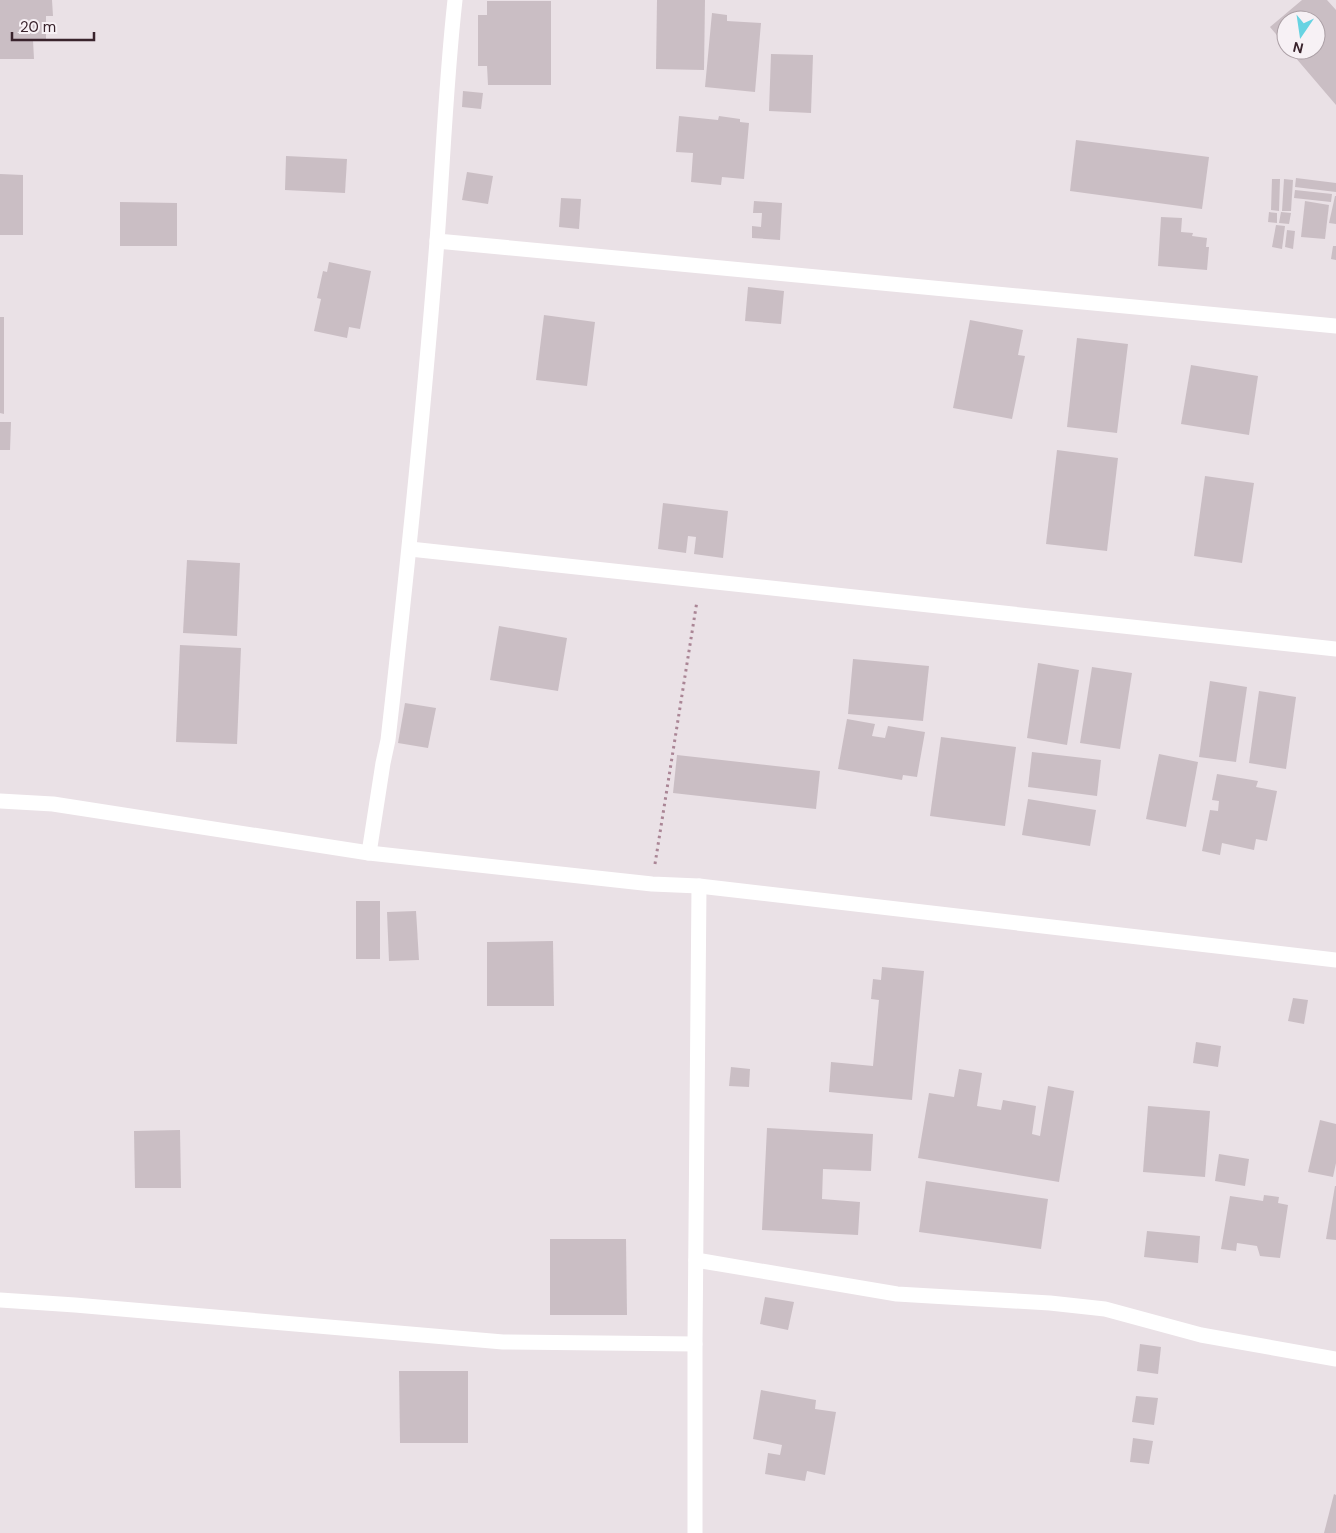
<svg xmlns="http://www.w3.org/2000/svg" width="1336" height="1533" viewBox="0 0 1336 1533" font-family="'DM Sans',sans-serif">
<rect width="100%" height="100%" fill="#eae1e6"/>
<g fill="#cabec4">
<polygon points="0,0 52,0 53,16 46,16 46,39 33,40 34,59 0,59"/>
<polygon points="657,0 705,0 704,70 656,69"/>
<polygon points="1302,0 1327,0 1336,10 1336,105 1289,50 1316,50 1316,20 1286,20 1286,46 1270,27"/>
<polygon points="487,1 551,1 551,85 488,85 487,66 478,66 478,15 487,15"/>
<polygon points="712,13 727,15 727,21 761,23 755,92 705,87"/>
<polygon points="771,54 813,55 811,113 769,111"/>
<polygon points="463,91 483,93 481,109 462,107"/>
<polygon points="679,116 718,120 719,116 740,119 740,122 749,123 744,179 722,177 721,185 691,182 693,153 676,152"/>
<polygon points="1076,140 1209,157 1202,209 1070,191"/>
<polygon points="286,156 347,159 345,193 285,190"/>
<polygon points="467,172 493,176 488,204 462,200"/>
<polygon points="0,174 23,175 23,235 0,235"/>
<polygon points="1296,178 1336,183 1336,192 1295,187"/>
<polygon points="1272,179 1280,179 1279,211 1271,210"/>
<polygon points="1284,179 1293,180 1291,211 1282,211"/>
<polygon points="1295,190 1332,194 1331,202 1294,198"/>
<polygon points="1335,196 1336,196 1336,224 1329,223"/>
<polygon points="561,198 581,199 579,229 559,227"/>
<polygon points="754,201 782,203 780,240 752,238 752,226 761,227 762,213 753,213"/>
<polygon points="1305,201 1329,205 1325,239 1301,237"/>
<polygon points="120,202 177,203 177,246 120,246"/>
<polygon points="1269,212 1277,213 1277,223 1268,222"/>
<polygon points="1281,212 1291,213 1289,224 1279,223"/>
<polygon points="1161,217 1182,218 1181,232 1193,233 1192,236 1207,238 1206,247 1209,247 1207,270 1158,266"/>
<polygon points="1276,225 1285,226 1282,249 1272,247"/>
<polygon points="1287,230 1295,231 1293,249 1285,247"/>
<polygon points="1333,246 1336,246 1336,260 1331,259"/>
<polygon points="329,262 371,271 360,329 349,327 347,338 314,331 321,299 317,298 323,271 327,272"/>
<polygon points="748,287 784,291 781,324 745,321"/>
<polygon points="544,315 595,322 587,386 536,380"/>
<polygon points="0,317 4,317 4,414 0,413"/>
<polygon points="970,320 1023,330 1018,355 1025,356 1012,419 953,408"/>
<polygon points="1077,338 1128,344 1117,433 1067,427"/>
<polygon points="1191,365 1258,376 1249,435 1181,424"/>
<polygon points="0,422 11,422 10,450 0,450"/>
<polygon points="1057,450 1118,458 1107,551 1046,544"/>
<polygon points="1205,476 1254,483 1242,563 1194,556"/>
<polygon points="663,503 728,511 723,558 694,554 696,537 688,536 686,553 658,549"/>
<polygon points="187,560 240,563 237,636 183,633"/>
<polygon points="499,626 567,638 558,691 490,680"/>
<polygon points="180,645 241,648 237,744 176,742"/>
<polygon points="853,659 929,666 923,721 848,714"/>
<polygon points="1038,663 1079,670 1067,745 1027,738"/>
<polygon points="1092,667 1132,673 1120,749 1080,743"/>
<polygon points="1210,681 1247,687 1236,762 1199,757"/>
<polygon points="1259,691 1296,697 1286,769 1249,763"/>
<polygon points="405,703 436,708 428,748 398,743"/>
<polygon points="847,719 875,724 872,736 885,738 888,726 925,732 917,777 903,775 902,780 838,769"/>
<polygon points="941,737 1016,747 1005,826 930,816"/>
<polygon points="1032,752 1101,760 1097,796 1028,787"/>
<polygon points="1159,754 1198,762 1186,827 1146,819"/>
<polygon points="677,755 820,771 816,809 673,793"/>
<polygon points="1217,774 1258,781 1256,787 1277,791 1267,841 1256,839 1254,850 1222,843 1220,855 1202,851 1210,810 1218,811 1219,801 1212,800"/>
<polygon points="1028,799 1096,810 1090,846 1022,835"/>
<rect x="356" y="901" width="24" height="58"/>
<polygon points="416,911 419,960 389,961 387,912"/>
<polygon points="553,941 554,1006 487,1006 487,942"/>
<polygon points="882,967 924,971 912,1100 829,1092 831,1062 873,1066 879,1000 871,999 873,979 881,980"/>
<polygon points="1293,998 1308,1000 1304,1024 1288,1021"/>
<polygon points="1196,1042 1221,1046 1218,1067 1193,1063"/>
<polygon points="731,1067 750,1069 749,1087 729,1086"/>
<polygon points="959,1069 982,1073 977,1106 1001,1110 1003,1100 1036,1106 1032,1134 1040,1136 1048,1086 1074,1091 1059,1182 918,1158 929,1093 954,1097"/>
<polygon points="1148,1106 1210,1111 1205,1177 1143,1172"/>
<polygon points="1320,1120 1336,1124 1336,1163 1333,1177 1308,1172"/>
<polygon points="767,1128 873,1134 871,1171 823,1169 822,1199 860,1202 858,1235 762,1230"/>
<polygon points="180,1130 181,1188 135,1188 134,1131"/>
<polygon points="1219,1154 1249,1159 1245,1186 1215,1181"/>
<polygon points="926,1181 1048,1199 1041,1249 919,1232"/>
<polygon points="1335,1186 1336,1186 1336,1240 1326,1239"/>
<polygon points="1264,1195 1279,1197 1278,1203 1288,1205 1280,1258 1260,1256 1257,1246 1237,1243 1236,1251 1221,1249 1230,1196 1263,1201"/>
<polygon points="1147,1231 1200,1236 1198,1263 1144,1257"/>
<polygon points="550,1239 626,1239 627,1315 550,1315"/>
<polygon points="765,1297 794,1302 788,1330 760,1324"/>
<polygon points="1140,1344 1161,1347 1158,1374 1137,1371"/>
<polygon points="399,1371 468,1371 468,1443 400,1443"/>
<polygon points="761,1390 816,1400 815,1409 836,1412 825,1475 807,1471 805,1481 765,1474 768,1453 780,1455 782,1445 753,1439"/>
<polygon points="1136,1396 1158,1398 1154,1425 1132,1422"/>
<polygon points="1133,1438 1153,1441 1149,1464 1130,1462"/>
<polygon points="1334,1494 1336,1495 1336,1533 1324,1533"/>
</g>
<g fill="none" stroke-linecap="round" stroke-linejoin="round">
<polyline stroke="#aa8595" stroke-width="3" stroke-dasharray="2.5 4" stroke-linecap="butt" points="655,864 697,601"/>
<g stroke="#fff" stroke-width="15">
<polyline points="437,241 1336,326"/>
<polyline points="410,549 1336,649"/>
<polyline points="0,801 53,804 369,853 652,884 699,886 1336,960"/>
<path d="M369 853 383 763 388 740C407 573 424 407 437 241 443 160 446 80 455 0"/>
<polyline points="696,1260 897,1294 1050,1303 1105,1309 1201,1335 1336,1359"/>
<polyline points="0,1300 75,1305 503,1342 695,1344"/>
<polyline points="695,1533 695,1344 699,886"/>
</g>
</g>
<g transform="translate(1301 35) rotate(193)"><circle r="24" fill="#f7f1f5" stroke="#ab9fa5"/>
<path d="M0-4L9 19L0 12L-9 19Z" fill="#67d3e2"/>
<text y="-8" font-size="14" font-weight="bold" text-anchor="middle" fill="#39232c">N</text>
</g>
<path d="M12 32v8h82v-8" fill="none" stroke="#39232c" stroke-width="2.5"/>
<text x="20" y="32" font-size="15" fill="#39232c" stroke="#f7f1f5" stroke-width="4" paint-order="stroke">20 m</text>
</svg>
